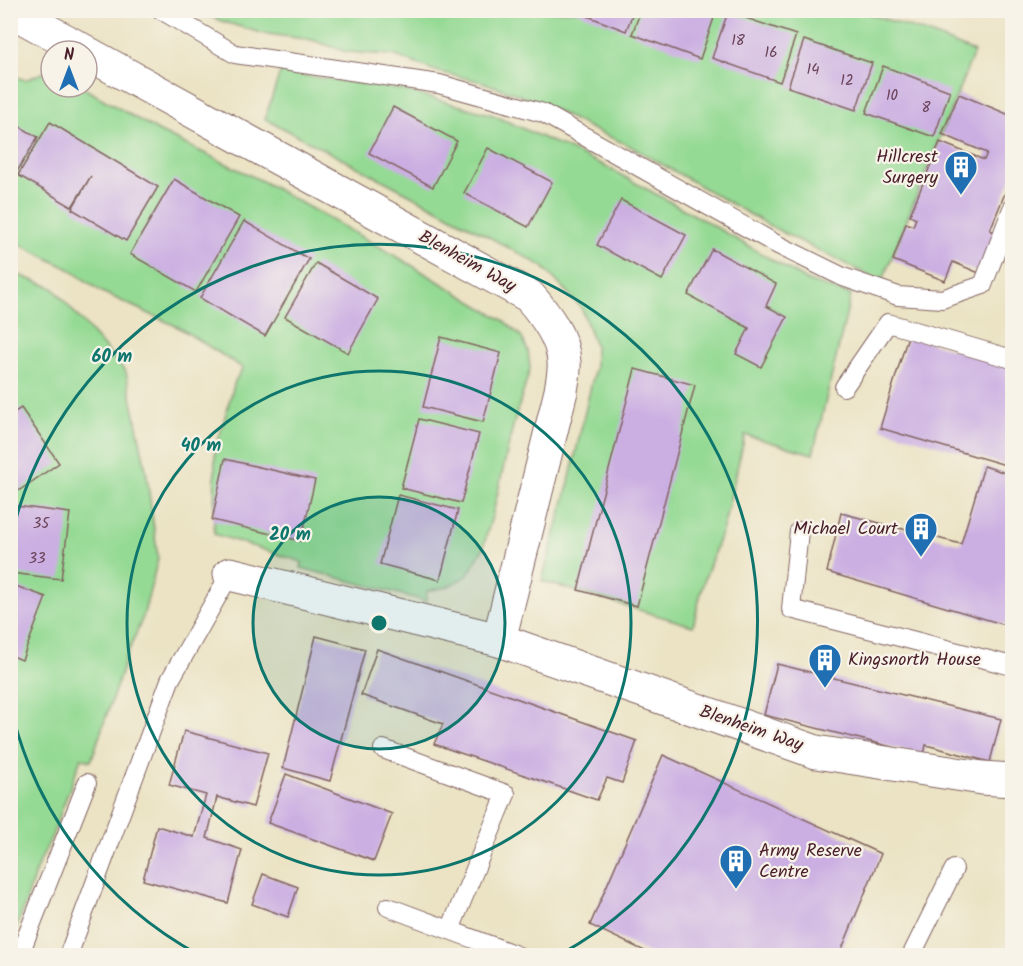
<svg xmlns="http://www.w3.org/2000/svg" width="1023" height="966" viewBox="0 0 1023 966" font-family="Kalam,sans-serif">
<rect width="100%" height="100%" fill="#f7f3e8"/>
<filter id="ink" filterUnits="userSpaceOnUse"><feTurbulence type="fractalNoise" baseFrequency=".0167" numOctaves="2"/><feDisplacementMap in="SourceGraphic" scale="12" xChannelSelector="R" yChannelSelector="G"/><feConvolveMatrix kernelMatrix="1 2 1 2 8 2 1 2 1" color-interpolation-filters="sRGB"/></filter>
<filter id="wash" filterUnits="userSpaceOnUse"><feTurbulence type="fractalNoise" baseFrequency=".008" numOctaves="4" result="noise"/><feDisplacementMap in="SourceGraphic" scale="24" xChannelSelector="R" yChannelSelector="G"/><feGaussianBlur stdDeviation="1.35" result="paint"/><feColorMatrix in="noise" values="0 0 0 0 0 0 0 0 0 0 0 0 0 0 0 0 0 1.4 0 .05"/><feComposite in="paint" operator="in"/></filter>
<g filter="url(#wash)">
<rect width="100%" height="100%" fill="#ebe3c4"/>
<g fill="#95da94" stroke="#707c60" stroke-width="1.5">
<polygon points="198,11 861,11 930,34 974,52 882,282 772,227 630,146 592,129 555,110 522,96 482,82 439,72 393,55 347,52 312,40 261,33 221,21"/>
<polygon points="280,72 403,90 493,115 601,164 707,222 808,281 851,295 813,454 745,435 724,525 703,584 693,626 542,581 569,482 595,368 595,346 581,307 542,266 438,209 265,119"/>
<polygon points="42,73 51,73 51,87 82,87 160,132 262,181 401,259 503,320 521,336 528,351 530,369 513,426 493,513 482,551 467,576 447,587 427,591 426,601 301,568 302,562 214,534 215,452 235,381 243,368 178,327 102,292 69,269 11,240 10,74 25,80"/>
<polygon points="11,272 53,288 126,372 146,470 158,559 143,617 127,655 91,761 81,758 52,836 36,870 24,908 11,941"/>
</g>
<g id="blocks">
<g fill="#cbafe2">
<polygon points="572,10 634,10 626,31"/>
<polygon points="641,10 716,12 700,59 632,34"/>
<polygon points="728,12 796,35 780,82 712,58"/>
<polygon points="804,40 872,63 856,110 788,87"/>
<polygon points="883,66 950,91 934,137 866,113"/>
<polygon points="959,94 1012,116 1012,176 990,230 997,233 979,273 953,262 945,281 893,260 906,223 913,226 916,218 910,215 940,142 984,160 987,153 942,134"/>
<polygon points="393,107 457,141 433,187 369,153"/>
<polygon points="10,121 38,137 10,183"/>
<polygon points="50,122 158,187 126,241 72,209 91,176 72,207 18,175"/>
<polygon points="488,148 552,182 528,227 464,193"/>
<polygon points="174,179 239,217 196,292 130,254"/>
<polygon points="621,200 686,235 662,280 597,245"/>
<polygon points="244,221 309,259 265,336 200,298"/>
<polygon points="712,249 776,284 766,306 787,317 761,367 736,354 749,328 688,295"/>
<polygon points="316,263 378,299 348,353 285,317"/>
<polygon points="908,336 1012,367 1012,467 880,428"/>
<polygon points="441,337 501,353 483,422 423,407"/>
<polygon points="635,369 695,385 637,606 578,590"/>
<polygon points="21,408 59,463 14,494 10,489 10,415"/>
<polygon points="419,419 479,434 461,503 401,488"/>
<polygon points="225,459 315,480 301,541 212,520"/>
<polygon points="984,466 1012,475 1012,627 827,572 841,513 961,544"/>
<polygon points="398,495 458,510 440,580 380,564"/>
<polygon points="16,506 70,513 61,579 10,573 10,546"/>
<polygon points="10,584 46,597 22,660 10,655"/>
<polygon points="316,636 365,649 330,781 283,768"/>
<polygon points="377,649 637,741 622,783 607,778 597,800 434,744 443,724 361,695"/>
<polygon points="777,664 1001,719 990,762 926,745 924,755 764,715"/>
<polygon points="184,731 268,753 253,807 217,797 207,838 242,850 228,903 143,880 157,826 194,837 206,795 169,785"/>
<polygon points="663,755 881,854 839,956 655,956 590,925"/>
<polygon points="286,774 392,814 374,861 268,823"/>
<polygon points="263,874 298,887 288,917 252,904"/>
</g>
</g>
</g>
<g filter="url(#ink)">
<use href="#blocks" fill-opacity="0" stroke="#826461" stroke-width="1.5"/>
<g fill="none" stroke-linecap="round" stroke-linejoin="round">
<g stroke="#826461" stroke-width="20">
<g id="service">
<polyline points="161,10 235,54 439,84 543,113 776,244 843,277 898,296 942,299 983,285 1012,209"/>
<polyline points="844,387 888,323 1012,359"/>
<polyline points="799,531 791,609 1012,666"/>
<polyline points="383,749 506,794 450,930"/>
<polyline points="388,907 519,956"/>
<polyline points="19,956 87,783"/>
<polyline points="68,956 170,680 230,574"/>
<polyline points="911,956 954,869"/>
</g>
</g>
<g stroke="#826461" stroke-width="35">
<g id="minor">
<polyline points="17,14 84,51"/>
<path d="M87 53 529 296C544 313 563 337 564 362 565 372 562 382 561 391L499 640"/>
<polyline points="230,574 499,640 816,752 982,778 1012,780"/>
</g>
</g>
<use href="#service" stroke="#fff" stroke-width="18"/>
<use href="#minor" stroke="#fff" stroke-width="33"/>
</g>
</g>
<circle cx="379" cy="623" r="126" fill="#0f766e" fill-opacity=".12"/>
<g fill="none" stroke="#0f766e" stroke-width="3">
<circle cx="379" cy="623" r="126"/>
<circle cx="379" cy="623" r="252"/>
<path d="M199 955A378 378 0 0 1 11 708M11 538A378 378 0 1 1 559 955"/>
</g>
<defs>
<g id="building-pin" transform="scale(1.725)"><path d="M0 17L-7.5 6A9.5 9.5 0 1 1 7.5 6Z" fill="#1f6fb2" stroke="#f7f3e8"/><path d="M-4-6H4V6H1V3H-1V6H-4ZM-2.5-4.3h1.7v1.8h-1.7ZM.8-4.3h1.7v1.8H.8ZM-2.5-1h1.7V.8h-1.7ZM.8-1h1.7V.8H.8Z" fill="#fff"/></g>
</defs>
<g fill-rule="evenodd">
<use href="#building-pin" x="961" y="167"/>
<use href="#building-pin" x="921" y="529"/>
<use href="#building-pin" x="825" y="660"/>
<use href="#building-pin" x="736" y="861"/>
</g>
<g text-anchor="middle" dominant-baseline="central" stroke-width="4.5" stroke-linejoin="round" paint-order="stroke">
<g font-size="15" fill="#6a4359">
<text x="738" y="41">18</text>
<text x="771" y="53">16</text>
<text x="813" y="70">14</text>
<text x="847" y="81">12</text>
<text x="892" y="96">10</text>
<text x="926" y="108">8</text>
<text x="41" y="524">35</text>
<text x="37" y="559">33</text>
</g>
<g font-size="18" fill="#4a1f2b" stroke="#f7f3e8" text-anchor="end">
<text x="938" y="157">Hillcrest<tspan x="938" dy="21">Surgery</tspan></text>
<text x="898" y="529">Michael Court</text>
<text x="848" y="660" text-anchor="start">Kingsnorth House</text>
<text x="759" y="851" text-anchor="start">Army Reserve<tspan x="759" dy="21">Centre</tspan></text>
</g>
<g font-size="18" fill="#4a1f2b" stroke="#f7f3e8">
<text transform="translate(467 262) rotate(29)">Blenheim Way</text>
<text transform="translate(751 729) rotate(19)">Blenheim Way</text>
</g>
</g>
<circle cx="379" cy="623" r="9" fill="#0f766e" stroke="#f7f3e8" stroke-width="3"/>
<g font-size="18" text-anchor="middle" font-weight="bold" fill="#0f766e" stroke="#f7f3e8" stroke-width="4.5" stroke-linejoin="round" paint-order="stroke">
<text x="112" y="362">60 m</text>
<text x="201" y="451">40 m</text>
<text x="290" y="540">20 m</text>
</g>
<rect width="1023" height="966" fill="none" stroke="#f7f3e8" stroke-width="36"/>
<g transform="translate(69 69)"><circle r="28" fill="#f7f3e8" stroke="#b29e9c" stroke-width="1.5"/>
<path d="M0-4.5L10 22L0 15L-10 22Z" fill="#1f6fb2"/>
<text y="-9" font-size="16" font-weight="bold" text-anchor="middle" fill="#4a1f2b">N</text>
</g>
</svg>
